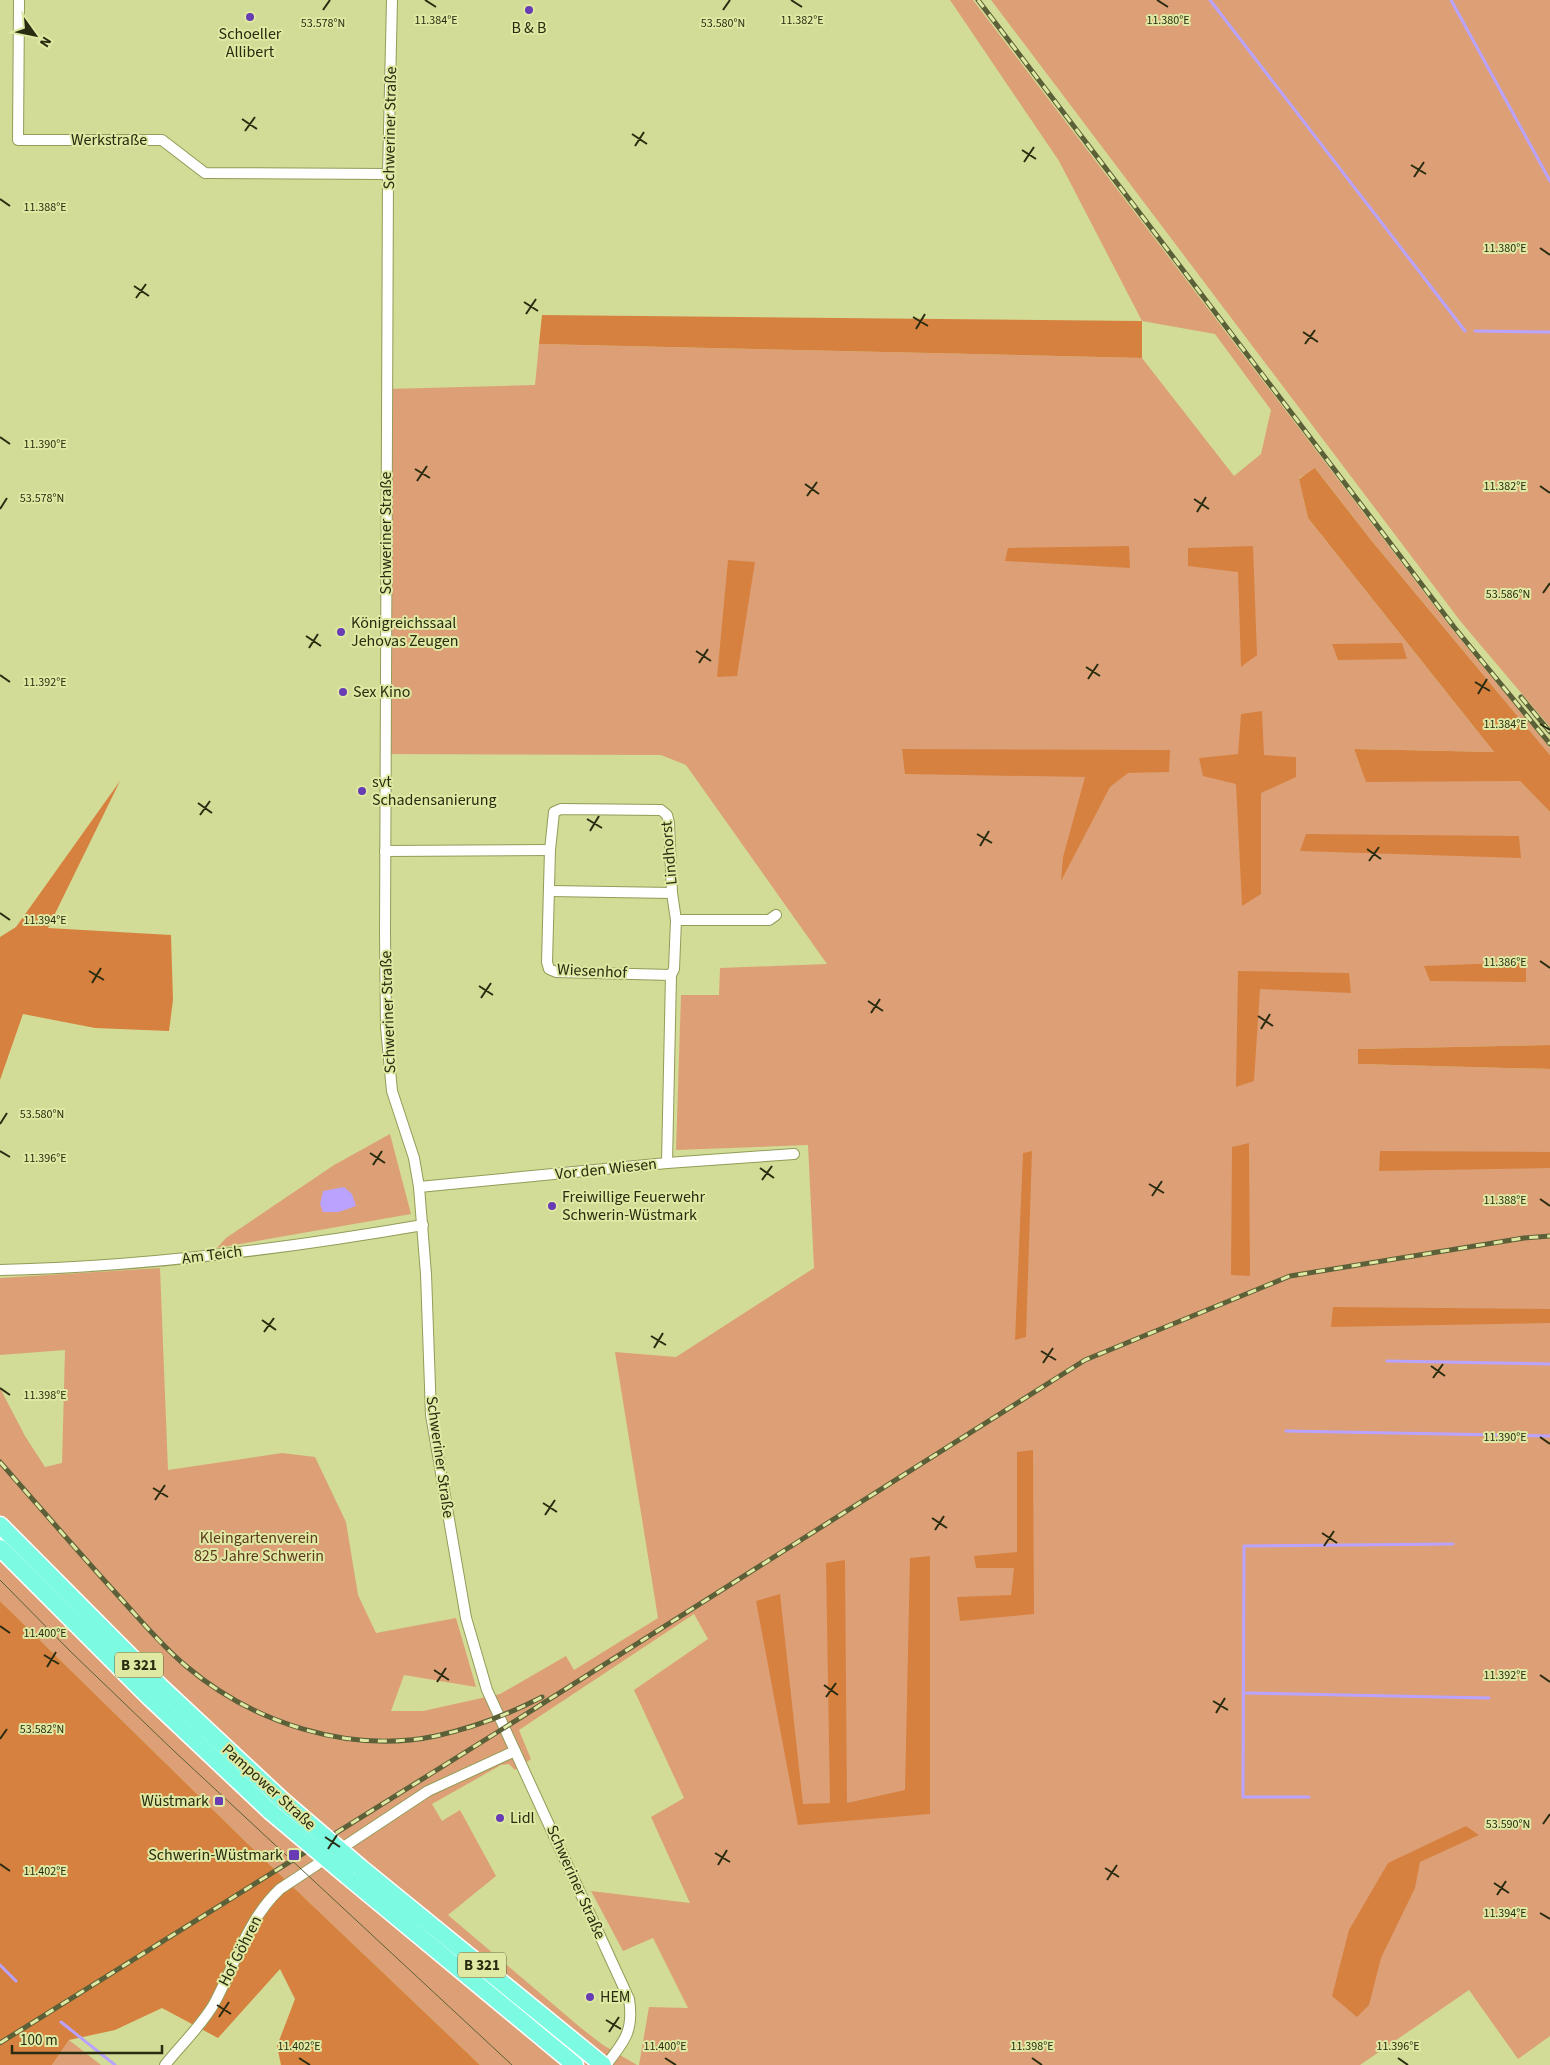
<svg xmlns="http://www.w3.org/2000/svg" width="1550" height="2065" viewBox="0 0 1550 2065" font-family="'Source Sans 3',sans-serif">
<rect width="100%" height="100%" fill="#d2dc96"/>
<g fill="#dda076">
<polygon points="950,0 973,0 1452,629 1550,748 1550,755 1371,540 1316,469 1299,478 1308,518 1494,752 1354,749 1366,781 1520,781 1550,812 1550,1045 1358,1049 1358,1064 1550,1069 1550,2036 1518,2059 1469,1990 1360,2065 639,2065 649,2007 688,2008 653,1938 623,1951 591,1891 690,1903 651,1817 684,1798 634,1690 708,1639 694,1614 519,1730 531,1759 515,1770 509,1764 501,1765 432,1804 442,1821 460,1810 496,1876 448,1915 581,2028 603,2045 637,2065 480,2065 247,1843 0,1601 0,1388 25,1436 45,1467 62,1463 65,1350 0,1355 0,1278 160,1268 168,1470 282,1453 315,1457 346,1522 358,1595 376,1633 456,1618 476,1687 404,1675 391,1711 423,1711 500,1694 566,1656 574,1670 658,1618 615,1352 676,1357 814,1268 808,1145 676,1150 681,995 719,995 720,968 827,964 686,765 661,755 385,754 387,389 535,385 539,344 1142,358 1234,476 1261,454 1271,410 1215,334 1142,321 1059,161"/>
<polygon points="991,0 1550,0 1550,727 1461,622"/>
<polygon points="390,1134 411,1214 217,1248 226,1238 334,1165"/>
<polygon points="69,2040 101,2065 52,2065"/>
</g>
<g fill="#d78141">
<polygon points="542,315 1142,321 1142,358 539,344"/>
<polygon points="1315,468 1371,540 1550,755 1550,812 1520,781 1366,782 1354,749 1494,752 1308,518 1299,479"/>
<polygon points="1129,546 1130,568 1005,561 1008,548"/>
<polygon points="1253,546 1257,655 1241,667 1238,572 1188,566 1188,548"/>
<polygon points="728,560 755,562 737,676 717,677"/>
<polygon points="1402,643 1407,659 1338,660 1332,644"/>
<polygon points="1262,711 1264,755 1296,757 1296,777 1261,793 1261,894 1242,906 1236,784 1203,776 1199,758 1238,754 1241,714"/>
<polygon points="902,749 1170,750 1169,772 1128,773 1110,787 1061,881 1063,857 1085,777 905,774"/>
<polygon points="120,781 48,928 171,935 173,1000 169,1031 95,1028 23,1014 0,1080 0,937 16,927"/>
<polygon points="1306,834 1519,836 1521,858 1300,851"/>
<polygon points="1526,962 1526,982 1430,981 1424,966"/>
<polygon points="1238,971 1349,973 1351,993 1260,989 1254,1081 1236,1087"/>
<polygon points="1550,1045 1550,1069 1358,1064 1358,1049"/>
<polygon points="1249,1143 1250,1276 1231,1275 1232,1147"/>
<polygon points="1032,1151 1026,1337 1015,1340 1023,1153"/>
<polygon points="1380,1151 1550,1152 1550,1168 1379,1171"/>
<polygon points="1333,1307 1550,1309 1550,1323 1331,1327"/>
<polygon points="1033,1450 1034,1614 960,1621 957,1597 1011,1595 1014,1568 976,1568 974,1556 1017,1552 1017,1452"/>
<polygon points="930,1556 930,1814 798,1825 756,1601 780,1594 803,1804 830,1803 826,1563 845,1560 847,1803 905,1790 910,1558"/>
<polygon points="0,1601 247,1843 480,2065 281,2065 277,2046 295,1999 280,1969 218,2038 162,2008 115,2030 69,2040 52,2065 0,2065"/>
<polygon points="1466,1826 1479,1835 1420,1862 1415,1888 1381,1958 1369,2005 1357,2017 1332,1996 1349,1930 1388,1863"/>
</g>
<polygon fill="#baa2ff" points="344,1187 352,1194 356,1206 339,1212 323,1212 320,1204 323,1191"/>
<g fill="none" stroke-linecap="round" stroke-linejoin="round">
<g stroke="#baa2ff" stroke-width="3">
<polyline points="1210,0 1465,331"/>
<polyline points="1451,0 1550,181"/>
<polyline points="1475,331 1550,332"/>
<polyline points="1387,1361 1550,1364"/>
<polyline points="1286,1431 1550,1436"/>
<polyline points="1243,1693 1489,1698"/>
<polyline points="1309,1797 1243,1797 1244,1546 1453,1544"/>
<polyline points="0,1965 16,1981"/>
<polyline points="61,2022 115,2065"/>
</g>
<g stroke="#939c58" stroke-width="12">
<g id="minor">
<polyline points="19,0 18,140 162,140 205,173 388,174"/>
<path d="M392 0 388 174 385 934 386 1027 392 1091 414 1158 419 1187 426 1274 431 1415 466 1618 487 1690 629 1999C634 2030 625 2041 606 2065"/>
<polyline points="385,851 550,850"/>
<polyline points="550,891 672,893"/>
<polyline points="676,920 769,920 776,915"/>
<polyline points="667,1163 671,975 556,972 549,969 547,962 550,850 554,812 561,809 661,810 667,815 669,823 672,893 676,920 674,969 671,975"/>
<polyline points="419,1187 667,1163 794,1154"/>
<path d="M0 1270C142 1267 284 1249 423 1225"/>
<path d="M165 2065C180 2046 204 2023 215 2002 236 1963 247 1920 280 1889L428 1791 515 1751"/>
</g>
</g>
<g stroke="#fff" stroke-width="19">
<g id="primary">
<polyline points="0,1525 160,1686 282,1800"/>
<polyline points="0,1548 149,1697 271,1812"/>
<polyline points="360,1867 603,2065"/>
<polyline points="347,1876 575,2065"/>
</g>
</g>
<use href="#minor" stroke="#fff" stroke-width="10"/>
<use href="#primary" stroke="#7cfae2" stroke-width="16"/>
<polyline stroke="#5b6038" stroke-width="1" points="0,1580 72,1653 174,1751 512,2065"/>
<g stroke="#5b6038" stroke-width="5">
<g id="rail">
<polyline points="978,0 1454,627 1550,744"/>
<polyline points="1521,697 1550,732"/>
<path d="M0 1462C41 1509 81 1555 123 1601 143 1623 163 1647 186 1666 253 1723 349 1754 436 1736 473 1728 509 1714 542 1697"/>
<polyline points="0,2043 504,1728 1085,1360 1290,1276 1524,1238 1550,1236"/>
</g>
</g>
<use href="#rail" stroke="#dfe9a3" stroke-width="3" stroke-dasharray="9" stroke-linecap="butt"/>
<g stroke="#fff" stroke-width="19" stroke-linecap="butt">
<g id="primary-bridge">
<polyline points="282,1800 360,1867"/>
<polyline points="271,1812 347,1876"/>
</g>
</g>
<use href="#primary-bridge" stroke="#7cfae2" stroke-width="16"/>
</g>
<path fill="none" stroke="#292c10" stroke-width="2" d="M425 0 436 7M791 0 802 7M1157 0 1168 7M323 10 330 0M723 10 730 0M242 119 257 129M245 131 255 117M632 134 647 144M635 146 644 132M1022 150 1036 159M1024 162 1034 147M1411 165 1426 174M1414 177 1424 162M0 199 10 206M1540 248 1550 255M134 286 149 296M136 298 146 284M524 302 538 311M526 314 536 299M913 317 928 326M916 329 925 314M1303 332 1318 342M1305 344 1315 330M0 437 10 444M415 469 430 478M417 481 427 466M805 484 819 494M1540 486 1550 493M807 496 817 482M1194 499 1209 509M0 509 7 498M1197 512 1206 497M1543 593 1550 583M306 636 321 646M309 648 318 634M696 651 711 661M699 663 708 649M1086 667 1100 676M0 675 10 682M1088 679 1098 664M1475 682 1490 691M1478 694 1487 679M1540 724 1550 730M198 803 212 813M200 815 210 801M587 819 602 828M590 831 599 816M977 834 992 843M980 846 989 831M1367 849 1381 859M1369 861 1379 847M0 913 10 920M1540 961 1550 968M89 971 104 980M92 983 101 968M479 986 493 995M481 998 491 983M868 1001 883 1011M871 1013 880 999M1258 1016 1273 1026M1261 1029 1270 1014M0 1124 7 1113M0 1151 10 1157M370 1153 385 1163M373 1165 382 1151M760 1168 774 1178M762 1180 772 1166M1149 1184 1164 1193M1152 1196 1162 1181M1540 1199 1550 1206M262 1320 276 1330M264 1332 274 1318M651 1336 666 1345M654 1348 663 1333M1041 1351 1056 1360M1043 1363 1053 1348M1431 1366 1445 1376M1433 1378 1443 1364M0 1388 10 1395M1540 1437 1550 1444M153 1488 168 1497M155 1500 165 1485M543 1503 557 1512M545 1515 555 1500M932 1518 947 1528M935 1530 944 1516M1322 1533 1337 1543M1324 1546 1334 1531M0 1626 10 1633M44 1655 59 1664M47 1667 56 1652M434 1670 449 1680M1540 1675 1550 1682M437 1682 446 1668M824 1685 838 1695M826 1697 836 1683M1213 1701 1228 1710M1216 1713 1225 1698M0 1739 7 1729M1543 1824 1550 1814M325 1837 340 1847M328 1849 337 1835M715 1853 730 1862M0 1864 10 1871M718 1865 727 1850M1105 1868 1119 1877M1107 1880 1117 1865M1494 1883 1509 1893M1497 1895 1506 1881M1540 1913 1550 1919M217 2005 231 2014M219 2017 229 2002M606 2020 621 2029M609 2032 619 2017M299 2058 310 2065M665 2058 676 2065M1032 2058 1042 2065M1398 2058 1408 2065"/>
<g fill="#673cb4" stroke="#dfe9a3" stroke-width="2">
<circle cx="529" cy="10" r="5"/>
<circle cx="250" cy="17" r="5"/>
<circle cx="341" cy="632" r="5"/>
<circle cx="343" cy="692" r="5"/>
<circle cx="362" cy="791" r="5"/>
<circle cx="552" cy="1206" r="5"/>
<rect x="214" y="1796" width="10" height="10" rx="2.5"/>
<circle cx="500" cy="1818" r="5"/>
<rect x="288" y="1849" width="12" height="12" rx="2.5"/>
<circle cx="590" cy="1997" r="5"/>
</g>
<g text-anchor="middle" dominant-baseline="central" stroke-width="4" stroke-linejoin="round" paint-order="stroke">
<g fill="#dfe9a3" stroke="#60653c" stroke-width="1">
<rect x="115" y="1652.5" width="48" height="25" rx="4"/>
<rect x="458" y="1952.5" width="48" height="25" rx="4"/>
</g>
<g font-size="15" font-weight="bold" fill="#292c10">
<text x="139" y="1665">B 321</text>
<text x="482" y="1965">B 321</text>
</g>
<g font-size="16" fill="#292c10" stroke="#dfe9a3" text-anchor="start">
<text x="529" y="28" text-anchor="middle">B &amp; B</text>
<text x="250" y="34" text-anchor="middle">Schoeller<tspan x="250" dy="18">Allibert</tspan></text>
<text x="351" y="623">Königreichssaal<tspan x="351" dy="18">Jehovas Zeugen</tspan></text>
<text x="353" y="692">Sex Kino</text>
<text x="372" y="782">svt<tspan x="372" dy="18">Schadensanierung</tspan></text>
<text x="562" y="1197">Freiwillige Feuerwehr<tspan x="562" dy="18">Schwerin-Wüstmark</tspan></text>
<text x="209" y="1801" text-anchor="end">Wüstmark</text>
<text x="510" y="1818">Lidl</text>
<text x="283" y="1855" text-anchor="end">Schwerin-Wüstmark</text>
<text x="600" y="1997">HEM</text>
</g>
<g font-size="16" fill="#292c10" stroke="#dfe9a3">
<text transform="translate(390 128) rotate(-89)">Schweriner Straße</text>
<text x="109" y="140">Werkstraße</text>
<text transform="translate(386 533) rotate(-90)">Schweriner Straße</text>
<text transform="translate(669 853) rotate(-95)">Lindhorst</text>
<text transform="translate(592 971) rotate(3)">Wiesenhof</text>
<text transform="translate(388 1012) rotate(-92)">Schweriner Straße</text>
<text transform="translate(606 1169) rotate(-6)">Vor den Wiesen</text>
<text transform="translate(212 1255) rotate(-7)">Am Teich</text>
<text transform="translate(440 1457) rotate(82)">Schweriner Straße</text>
<text transform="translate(269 1787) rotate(42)">Pampower Straße</text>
<text transform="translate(576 1882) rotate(66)">Schweriner Straße</text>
<text transform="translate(240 1951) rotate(-63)">Hof Göhren</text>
</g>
<g font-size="16" fill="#5d381e" stroke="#dfe9a3">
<text x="259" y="1538">Kleingartenverein<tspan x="259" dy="18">825 Jahre Schwerin</tspan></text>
</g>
</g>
<g font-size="12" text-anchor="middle" fill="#292c10" stroke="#dfe9a3" stroke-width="4" stroke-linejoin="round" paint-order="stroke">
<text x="802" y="24">11.382°E</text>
<text x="436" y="24">11.384°E</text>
<text x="1168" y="24">11.380°E</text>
<text x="323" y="27">53.578°N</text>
<text x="723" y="27">53.580°N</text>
<text x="45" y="211">11.388°E</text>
<text x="1505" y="252">11.380°E</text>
<text x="45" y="448">11.390°E</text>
<text x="1505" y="490">11.382°E</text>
<text x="42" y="502">53.578°N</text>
<text x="1508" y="598">53.586°N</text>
<text x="45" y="686">11.392°E</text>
<text x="1505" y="728">11.384°E</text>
<text x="45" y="924">11.394°E</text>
<text x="1505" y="966">11.386°E</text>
<text x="42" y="1118">53.580°N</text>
<text x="45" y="1162">11.396°E</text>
<text x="1505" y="1204">11.388°E</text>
<text x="45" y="1399">11.398°E</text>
<text x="1505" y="1441">11.390°E</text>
<text x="45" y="1637">11.400°E</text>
<text x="1505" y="1679">11.392°E</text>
<text x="42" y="1733">53.582°N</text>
<text x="1508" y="1828">53.590°N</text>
<text x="45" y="1875">11.402°E</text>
<text x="1505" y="1917">11.394°E</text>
<text x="299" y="2050">11.402°E</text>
<text x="665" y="2050">11.400°E</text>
<text x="1032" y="2050">11.398°E</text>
<text x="1398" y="2050">11.396°E</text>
</g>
<g transform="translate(35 35) rotate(123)" stroke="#dfe9a3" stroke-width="4" paint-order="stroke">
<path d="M0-4L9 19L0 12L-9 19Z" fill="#292c10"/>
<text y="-8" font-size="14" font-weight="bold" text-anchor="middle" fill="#292c10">N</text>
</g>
<path d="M12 2045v8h150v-8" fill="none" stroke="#292c10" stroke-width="2.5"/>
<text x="20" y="2045" font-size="15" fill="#292c10" stroke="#dfe9a3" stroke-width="4" paint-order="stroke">100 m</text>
</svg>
